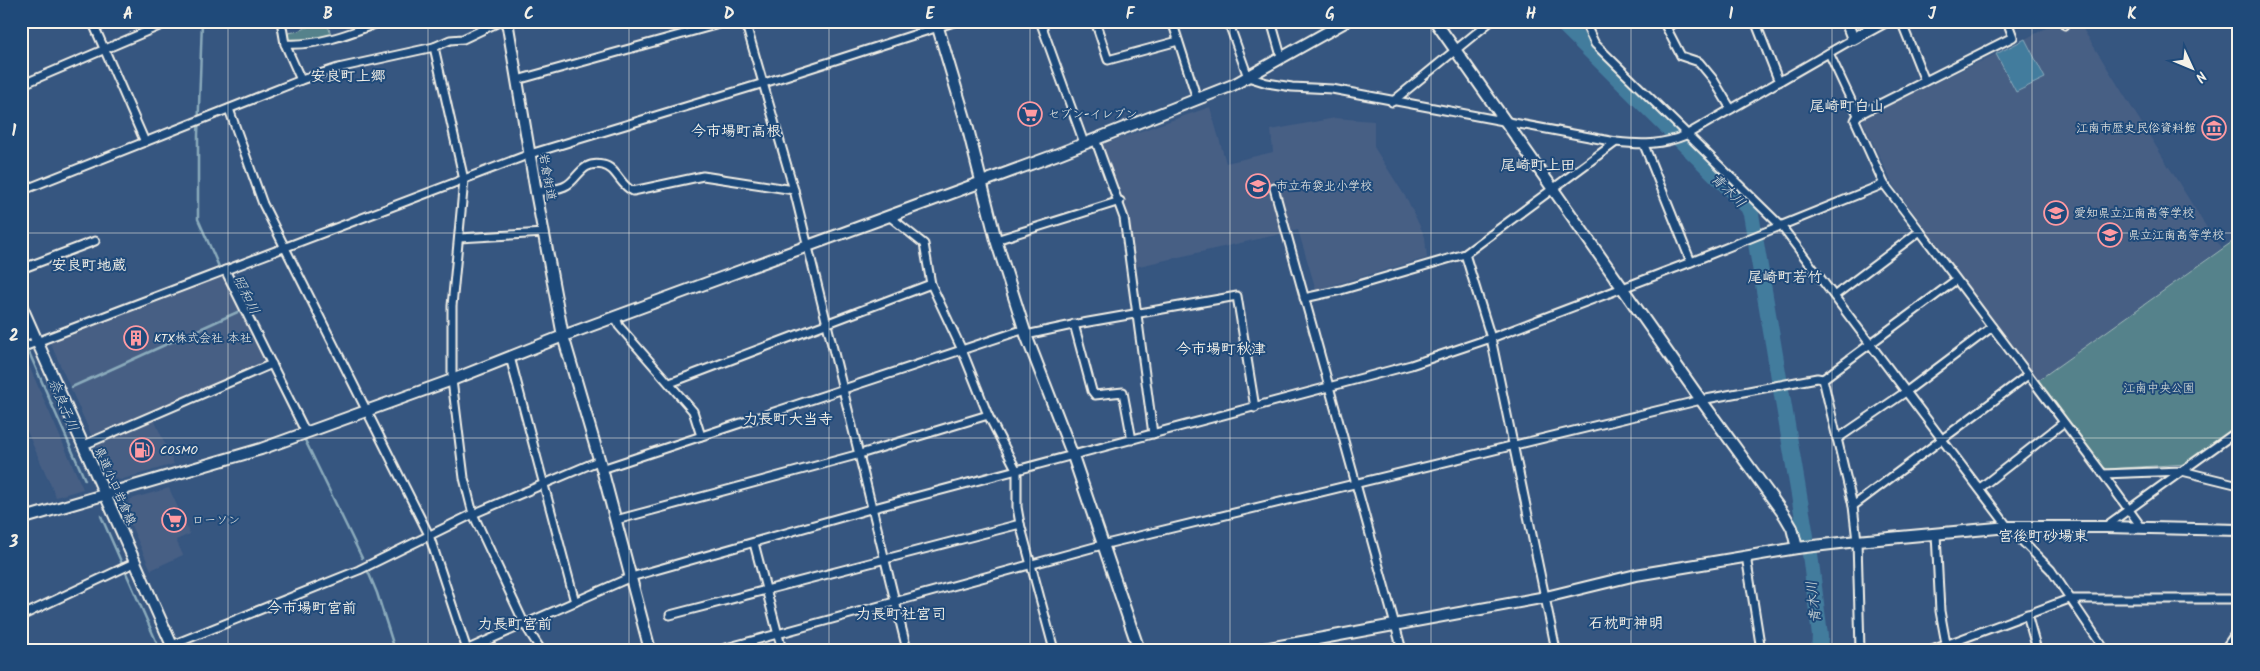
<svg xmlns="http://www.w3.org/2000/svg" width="2260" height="671" viewBox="0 0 2260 671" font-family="Kalam,'Klee One',sans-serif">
<rect width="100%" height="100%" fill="#365680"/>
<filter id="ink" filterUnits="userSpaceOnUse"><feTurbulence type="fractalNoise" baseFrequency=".02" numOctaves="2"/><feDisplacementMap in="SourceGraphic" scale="10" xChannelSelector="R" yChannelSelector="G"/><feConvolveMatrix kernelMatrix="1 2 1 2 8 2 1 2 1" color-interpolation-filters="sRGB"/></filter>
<g filter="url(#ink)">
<g fill="#465f84">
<polygon points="2053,21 2078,21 2215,241 2222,248 2037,381 1893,185 1863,122 1865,116 1996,54 2054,24"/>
<polygon points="1210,107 1226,163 1273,152 1271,130 1335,118 1374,121 1374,147 1408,201 1425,237 1427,258 1316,290 1298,230 1135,267 1126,207 1103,144"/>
<polygon points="222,275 265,363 93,439 49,340"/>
<polygon points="23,352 83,489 56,497 21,418"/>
<polygon points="153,417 174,464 120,480 108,474 95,443"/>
<polygon points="169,488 190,534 176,540 183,555 151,570 124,510 131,499"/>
</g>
<g fill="#55828b" stroke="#a4baba">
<polygon points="320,21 326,21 333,39 285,44 283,34 299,31"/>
<polygon points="2239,237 2239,426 2186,464 2107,469 2099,464 2037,381"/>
</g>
<polygon fill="#437b9d" stroke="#8aaabb" points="2025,39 2045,78 2016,92 1996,54"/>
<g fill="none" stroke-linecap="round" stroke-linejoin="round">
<g stroke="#8aaabb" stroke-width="2.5">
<polyline points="202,21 198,135 198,219 220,269"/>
<polyline points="21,343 24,341 85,480"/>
<polyline points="72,387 242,310"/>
<polyline points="289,406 301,430"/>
<polyline points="304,438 362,558"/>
<polyline points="101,516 160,650"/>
<polyline points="367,569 377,593 395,650"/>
</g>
<g stroke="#437b9d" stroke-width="16">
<polyline points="1560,21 1748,207 1751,214 1806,536"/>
<polyline points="1810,554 1820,636 1819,650"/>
</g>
<g stroke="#f4f1e8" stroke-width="11">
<g id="street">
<polyline points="92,21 145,142"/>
<polyline points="281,21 285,44 301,80"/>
<polyline points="745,21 794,190 907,650"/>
<polyline points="1040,21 1084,143"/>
<polyline points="1095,21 1108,60 1178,41"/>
<polyline points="1172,21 1197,99"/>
<path d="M1228 21 1248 77 1267 83 1292 87 1332 89 1616 142C1642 145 1662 145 1686 135L1853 39"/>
<polyline points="1271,21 1281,56"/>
<polyline points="1584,21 1595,44 1782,227 2008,527 2051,570 2105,650"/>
<polyline points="1680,21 1666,27 1681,56 1699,62 1713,79 1731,109"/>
<polyline points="1755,21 1779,82"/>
<polyline points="1901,21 1925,81"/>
<polyline points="2063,21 2065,25"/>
<path d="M285 44C320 46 351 33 383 21"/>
<polyline points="434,47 464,180 452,306 452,380 464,478 473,514 525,625 541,650"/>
<polyline points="1829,53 1858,115 1855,120 1884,184 1920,231"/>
<polyline points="517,80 730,21"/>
<polyline points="21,85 171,21"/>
<polyline points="1392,102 1491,21"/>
<polyline points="229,109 263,204 429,535 467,650"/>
<polyline points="1858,115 2013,37 2007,21"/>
<polyline points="1095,139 1124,218 1153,434"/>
<polyline points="1644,145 1691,262"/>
<polyline points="1274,188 1402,650"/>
<polyline points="21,191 301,80 338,68 434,47 450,40 463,39 501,21"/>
<path d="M536 192C545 190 560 190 567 185 578 179 582 160 603 165 617 168 620 186 633 191L703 176 794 190"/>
<polyline points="889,216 924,244 931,284 962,350 988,415 1017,471 1017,507 1020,524 1054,650"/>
<polyline points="459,238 544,233"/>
<polyline points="996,240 1120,201"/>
<polyline points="1465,254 1491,338 1556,650"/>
<polyline points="21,269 95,241"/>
<polyline points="225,270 306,433"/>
<polyline points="1834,296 1920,231 2103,474 2182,471 2239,430"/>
<polyline points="1304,298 1341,290 1465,254 1616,142"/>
<polyline points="616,317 619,326 693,411 701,436"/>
<polyline points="1074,324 1092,391 1095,395 1123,392 1132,440"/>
<polyline points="1026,335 1077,324 1237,296 1255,408"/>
<polyline points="21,338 33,333"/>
<polyline points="21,348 530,154 764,83 957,21"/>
<polyline points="510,357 575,602"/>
<polyline points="1823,379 1853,506 1857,541 1860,650"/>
<polyline points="670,383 931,284"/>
<polyline points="1837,439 1907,391 1992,327"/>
<polyline points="84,445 272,364"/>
<polyline points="602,469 1025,329"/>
<polyline points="2103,474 2142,528"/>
<polyline points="1980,488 2063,423"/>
<polyline points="1853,506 2028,375"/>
<polyline points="616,520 860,454 988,415"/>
<polyline points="2106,526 2182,471 2239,485"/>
<polyline points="1936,534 1940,611 1947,649"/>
<polyline points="754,543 782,650"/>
<polyline points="1746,556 1761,650"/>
<polyline points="2027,614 2037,650"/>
<polyline points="670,615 1020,524"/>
<polyline points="21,616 136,562"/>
<polyline points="172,645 359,570 473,514 598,461"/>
<polyline points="466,650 631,577 874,508 1411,365 1491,338 1691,262 1884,184"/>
<polyline points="719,650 1102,545 1701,400 1817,378 1823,379 1956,280"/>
<polyline points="1932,650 2069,599 2239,599"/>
</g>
</g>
<g stroke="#f4f1e8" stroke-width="14">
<g id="secondary">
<polyline points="507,21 536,192 563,336 602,469 650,650"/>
<polyline points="936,21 967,125 996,240 1026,335 1073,456 1139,650"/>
<polyline points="1435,21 1701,400 1785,516 1792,528 1797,548"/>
<polyline points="1846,21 1853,39 1886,21"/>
<polyline points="21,305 174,650"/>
<polyline points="21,519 261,449 452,380 563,336 1058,154 1233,85 1347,21"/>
<polyline points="1258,650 1546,597 1636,575 1797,548 1857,541 2008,527 2106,527 2239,530"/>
<polyline points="2226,650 2239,631"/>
</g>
</g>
<use href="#street" stroke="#1f4a7a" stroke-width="7"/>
<use href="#secondary" stroke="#1f4a7a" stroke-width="10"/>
</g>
</g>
<path fill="none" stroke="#f4f1e8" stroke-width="1" stroke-opacity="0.55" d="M228 21V650M428 21V650M629 21V650M829 21V650M1030 21V650M1230 21V650M1431 21V650M1631 21V650M1832 21V650M2032 21V650M21 233H2239M21 438H2239"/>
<defs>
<g id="supermarket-ring" transform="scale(1.25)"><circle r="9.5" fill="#1f4a7a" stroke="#ff9aa2" stroke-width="1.5"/><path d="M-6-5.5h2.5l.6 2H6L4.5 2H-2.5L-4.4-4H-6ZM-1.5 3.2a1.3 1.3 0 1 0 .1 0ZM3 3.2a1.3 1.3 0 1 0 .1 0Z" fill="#ff9aa2"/></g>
<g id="museum-ring" transform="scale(1.25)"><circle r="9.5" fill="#1f4a7a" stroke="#ff9aa2" stroke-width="1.5"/><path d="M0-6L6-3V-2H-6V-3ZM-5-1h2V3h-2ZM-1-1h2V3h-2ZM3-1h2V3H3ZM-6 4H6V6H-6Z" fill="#ff9aa2"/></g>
<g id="school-ring" transform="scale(1.25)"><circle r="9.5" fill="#1f4a7a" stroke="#ff9aa2" stroke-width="1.5"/><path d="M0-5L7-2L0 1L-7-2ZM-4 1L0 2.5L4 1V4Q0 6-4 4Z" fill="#ff9aa2"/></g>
<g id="building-ring" transform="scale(1.25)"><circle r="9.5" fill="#1f4a7a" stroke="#ff9aa2" stroke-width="1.5"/><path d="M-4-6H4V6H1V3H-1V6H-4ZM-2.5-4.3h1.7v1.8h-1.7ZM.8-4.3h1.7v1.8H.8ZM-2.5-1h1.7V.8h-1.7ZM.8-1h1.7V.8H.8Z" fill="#ff9aa2"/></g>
<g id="fuel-ring" transform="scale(1.25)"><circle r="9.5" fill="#1f4a7a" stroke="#ff9aa2" stroke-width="1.5"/><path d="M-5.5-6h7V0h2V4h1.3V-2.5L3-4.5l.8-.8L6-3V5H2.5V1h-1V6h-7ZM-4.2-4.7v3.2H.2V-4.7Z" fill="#ff9aa2"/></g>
</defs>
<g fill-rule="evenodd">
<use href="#supermarket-ring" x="1030" y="114"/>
<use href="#museum-ring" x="2214" y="128"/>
<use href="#school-ring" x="1258" y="186"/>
<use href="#school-ring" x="2056" y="213"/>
<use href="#school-ring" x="2110" y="235"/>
<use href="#building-ring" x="136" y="338"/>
<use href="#fuel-ring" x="142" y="450"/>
<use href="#supermarket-ring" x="174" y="520"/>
</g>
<g text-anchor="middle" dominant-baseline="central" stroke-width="4" stroke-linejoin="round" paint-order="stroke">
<g font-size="12" fill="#f4f1e8" stroke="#1f4a7a" text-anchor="start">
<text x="1048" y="114">セブン-イレブン</text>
<text x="2196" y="128" text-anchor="end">江南市歴史民俗資料館</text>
<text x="1276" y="186">市立布袋北小学校</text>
<text x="2074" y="213">愛知県立江南高等学校</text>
<text x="2128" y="235">県立江南高等学校</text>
<text x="154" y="338">KTX株式会社 本社</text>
<text x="160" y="450">COSMO</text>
<text x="192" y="520">ローソン</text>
</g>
<g font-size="12" fill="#f4f1e8" stroke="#1f4a7a">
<text transform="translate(547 177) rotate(80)">岩倉街道</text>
<text transform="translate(115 486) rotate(66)">県道小口岩倉線</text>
</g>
<g font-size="12" fill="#dce0da" stroke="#1f4a7a">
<text x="2159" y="388">江南中央公園</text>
</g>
<g font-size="14" font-style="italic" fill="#d9dfdd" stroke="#1f4a7a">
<text transform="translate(1728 191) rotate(45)">青木川</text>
<text transform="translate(246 295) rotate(64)">昭和川</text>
<text transform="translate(63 405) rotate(67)">奈良子川</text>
<text transform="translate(1814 602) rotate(-96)">青木川</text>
</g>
<g font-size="15" font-weight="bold" fill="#f4f1e8" stroke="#1f4a7a">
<text x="348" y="77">安良町上郷</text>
<text x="1847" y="107">尾崎町白山</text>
<text x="736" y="132">今市場町高根</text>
<text x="1538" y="166">尾崎町上田</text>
<text x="89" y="266">安良町地蔵</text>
<text x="1785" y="278">尾崎町若竹</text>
<text x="1221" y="350">今市場町秋津</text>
<text x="788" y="420">力長町大当寺</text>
<text x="2043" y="537">宮後町砂場東</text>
<text x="312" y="609">今市場町宮前</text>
<text x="901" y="615">力長町社宮司</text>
<text x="1626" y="624">石枕町神明</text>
<text x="515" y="625">力長町宮前</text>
</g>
</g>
<rect width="2260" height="671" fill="none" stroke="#1f4a7a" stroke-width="55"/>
<g transform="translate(2192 68) rotate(134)" stroke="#1f4a7a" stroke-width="4" paint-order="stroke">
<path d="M0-4L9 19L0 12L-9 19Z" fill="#f4f1e8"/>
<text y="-8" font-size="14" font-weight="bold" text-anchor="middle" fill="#f4f1e8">N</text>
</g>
<rect x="28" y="28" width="2204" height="616" fill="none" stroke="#f4f1e8" stroke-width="2"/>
<g font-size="16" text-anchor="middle" font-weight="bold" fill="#f4f1e8">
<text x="128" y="19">A</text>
<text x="328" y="19">B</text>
<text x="529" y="19">C</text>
<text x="729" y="19">D</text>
<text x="930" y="19">E</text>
<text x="1130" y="19">F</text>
<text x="1330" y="19">G</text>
<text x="1531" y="19">H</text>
<text x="1731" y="19">I</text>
<text x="1932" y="19">J</text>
<text x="2132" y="19">K</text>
<text x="14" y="136">1</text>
<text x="14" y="341">2</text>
<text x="14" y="547">3</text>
</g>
</svg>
